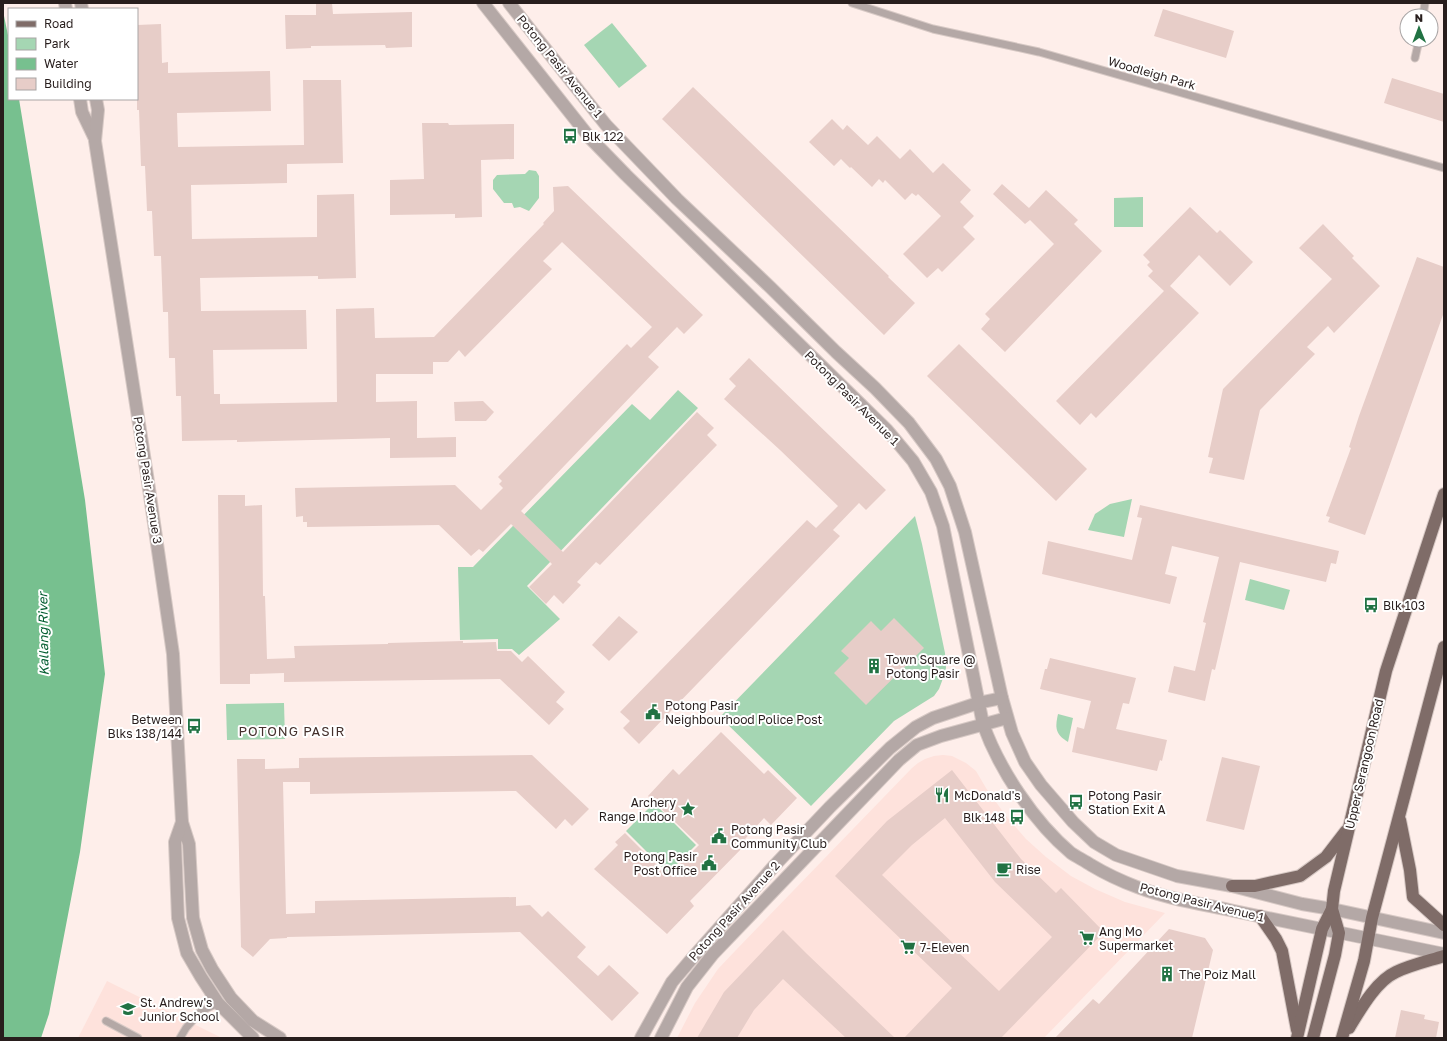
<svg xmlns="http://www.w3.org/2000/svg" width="1447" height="1041" viewBox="0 0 1447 1041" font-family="'Golos Text',sans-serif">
<rect width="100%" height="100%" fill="#feeeea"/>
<g fill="#fee2dc">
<polygon points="943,755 952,756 966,763 976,771 986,788 1006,816 1026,839 1046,857 1071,876 1095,889 1125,902 1165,913 1044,1038 677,1038 695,1003 718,969 736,950 912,768 918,763 925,759 934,756"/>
<polygon points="107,981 222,1038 78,1038"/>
</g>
<g fill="#a5d6b3">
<polygon points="612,23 647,66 619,88 584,45"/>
<polygon points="529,170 536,171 539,176 539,198 529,211 520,207 514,208 512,203 504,203 493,189 493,180 497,175 525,174"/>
<polygon points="1143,197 1143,227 1114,227 1114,198"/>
<polygon points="678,390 698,408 527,586 560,619 519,655 512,649 498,649 498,639 460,640 458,567 473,567 632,404 650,420"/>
<polygon points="1132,499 1124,537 1088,530 1095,514 1110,504"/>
<polygon points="915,516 922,544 945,653 946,668 942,681 939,689 934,696 894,721 811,806 720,717"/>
<polygon points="1250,579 1290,590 1284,610 1245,600"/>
<polygon points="284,703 285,739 227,740 226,704"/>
<path d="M1058 714 1073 718 1068 742C1055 734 1055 728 1058 714Z"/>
<polygon points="654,803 696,845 668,873 626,831"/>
</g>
<polygon fill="#77c08f" points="3,11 9,40 9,99 19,99 85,500 105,674 80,852 49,1014 41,1038 3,1038"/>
<g fill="#e7cdc8" fill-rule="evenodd">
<polygon points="316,3 332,3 333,14 412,12 412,47 386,48 385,45 311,46 311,48 286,49 285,15 316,15"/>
<polygon points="1163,9 1234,31 1226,58 1154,36"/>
<polygon points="161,24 162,63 168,62 168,73 270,71 271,111 177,113 178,147 304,145 303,80 341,80 343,163 287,164 287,183 191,185 192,239 317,237 317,195 354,194 356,278 318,279 318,276 200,278 201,311 306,310 307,349 213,350 214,394 220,394 220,404 337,402 336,309 374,308 375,338 434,337 544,224 543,223 554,211 553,187 568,186 703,315 684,334 677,327 648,357 659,367 521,511 563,552 697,412 714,428 707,435 717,445 600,565 596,562 577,582 581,585 563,604 554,595 546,604 529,587 552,564 511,524 483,552 479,549 471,556 439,525 307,527 307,522 303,522 303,516 296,517 295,488 455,485 481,510 503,488 499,484 502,481 498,477 627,344 631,348 652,327 562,242 543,261 552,269 465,357 459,350 448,362 433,362 433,374 376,374 376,402 417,401 417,438 456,437 456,457 390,458 390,438 237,442 237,440 182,441 181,396 176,396 175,358 169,358 168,312 163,312 161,256 154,256 152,211 147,211 145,166 141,166 139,110 137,110 137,25"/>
<polygon points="1392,78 1444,94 1444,122 1384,103"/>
<polygon points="693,87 889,276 888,277 915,303 884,335 662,119"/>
<polygon points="832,119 843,130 847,125 868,145 877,136 900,159 910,149 933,173 943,163 971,190 960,202 974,216 963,227 975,239 942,272 938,268 927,278 903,254 941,216 918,194 916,196 912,193 905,200 885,180 883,183 879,179 872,187 851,167 850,168 841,159 834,166 809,142"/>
<polygon points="422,123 448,123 449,125 514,124 514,159 481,160 482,217 455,218 455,214 390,215 390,180 424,179"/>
<polygon points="1002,184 1029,208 1046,190 1078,220 1074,224 1102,251 1005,352 981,329 990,319 985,314 1054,244 1030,220 1025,224 993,194"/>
<polygon points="1190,207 1217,233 1220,230 1253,262 1230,286 1199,255 1170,286 1199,313 1096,418 1091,413 1080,425 1056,401 1164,291 1148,276 1153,271 1147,265 1150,262 1143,255"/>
<polygon points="1323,224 1354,256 1352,258 1380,286 1334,333 1328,326 1307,347 1315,354 1260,410 1244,480 1209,473 1213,458 1208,457 1223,389 1332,279 1299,248"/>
<polygon points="1417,257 1444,267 1444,312 1365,535 1328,522 1330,517 1326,516 1351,448 1349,447 1359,416"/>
<polygon points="959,344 1087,469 1056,501 927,376"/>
<polygon points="749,358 886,490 866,510 859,503 833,530 840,536 639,744 623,728 630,721 620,712 807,520 816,528 838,506 780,450 724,399 736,386 729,379"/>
<polygon points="483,401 494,412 486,421 455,421 454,402"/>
<polygon points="218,495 245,495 245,506 262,505 263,596 265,596 267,659 295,658 294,646 388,644 388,643 463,641 463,643 496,642 497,651 511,651 522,662 528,656 565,692 556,702 564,709 549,725 500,679 284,682 284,673 250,674 250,684 220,684"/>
<polygon points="1140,505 1339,551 1336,564 1331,563 1326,582 1240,562 1215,670 1212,669 1205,701 1168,692 1174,666 1195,671 1206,623 1203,622 1219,557 1172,546 1165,574 1177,577 1170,604 1042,574 1048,541 1132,560 1142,518 1137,517"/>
<polygon points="619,616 638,632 609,661 592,645"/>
<polygon points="894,618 924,648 866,705 834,673 849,658 841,651 871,621 881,631"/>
<polygon points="1050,658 1136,678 1129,704 1123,703 1116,729 1167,740 1162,761 1160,760 1157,771 1072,752 1077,727 1084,729 1091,701 1040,689 1045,669 1047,669"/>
<polygon points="721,732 764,774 768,770 797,798 771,825 764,818 745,839 748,842 690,901 694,906 667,934 594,869 618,845 615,842 625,833 668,876 699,845 648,796 673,769 679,775"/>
<polygon points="532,755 589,809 572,826 565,819 556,829 516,791 310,794 310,782 283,782 286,914 315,913 315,901 516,897 516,906 530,905 542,917 548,911 586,947 577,957 598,976 609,965 639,993 612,1021 520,932 287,937 287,938 270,939 253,957 241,947 237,759 265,759 265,769 299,768 299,758"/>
<polygon points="1222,757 1260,766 1244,830 1206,821"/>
<path d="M952 770 1021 859 1056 893 1061 888 1104 932 1001 1038H904L952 988 835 876 887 821ZM945 818 995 882 1052 937 999 991 956 950 958 948 882 875 912 845Z"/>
<polygon points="1169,929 1205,938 1213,950 1192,1038 1055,1038 1093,999 1099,1004"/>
<polygon points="783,930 807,954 895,1038 846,1038 783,979 754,1010 737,1038 697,1038 724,992"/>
<polygon points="1401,1010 1425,1015 1424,1019 1439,1022 1436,1038 1395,1038"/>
</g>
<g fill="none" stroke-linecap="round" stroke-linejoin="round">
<g stroke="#d7c9c5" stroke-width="9">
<g id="service">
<polyline points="852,3 933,29 1039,52 1444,168"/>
<polyline points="1423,16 1425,3"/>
<polyline points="1415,58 1419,40"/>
<polyline points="106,1021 138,1038"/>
<polyline points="180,1038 186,1028 201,1011 218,1003"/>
</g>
</g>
<g stroke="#d7c9c5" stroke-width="14">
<g id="minor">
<polyline points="65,3 66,9"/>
<polyline points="81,3 82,9"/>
<path d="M483 3 590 138 626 175 887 430 913 461 931 492 943 526 983 724C999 769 1034 822 1071 853 1077 857 1085 861 1091 865 1106 874 1121 881 1137 887 1168 899 1202 904 1234 911 1304 926 1374 939 1444 954"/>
<polyline points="509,3 606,125 677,199 770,287 836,352 875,388 909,423 936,459 950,486 965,532 1002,698 1012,733 1025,762 1041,785 1073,822 1094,842 1116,855 1177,876 1232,886 1302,904 1332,909 1444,933"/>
<polyline points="80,99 82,112 95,139"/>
<polyline points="96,99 98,110 95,141 147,475 173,654 182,822 189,844 193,918 202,950 212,969 231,998 253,1021 280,1038"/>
<polyline points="182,822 175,842 178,918 187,953 201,977 218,1003 253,1038"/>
<polyline points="641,1038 672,982 695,955 774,866 830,807 890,748 916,727 933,718 978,703 1002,698"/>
<polyline points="661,1038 687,987 713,954 899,760 917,745 941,736 1007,718"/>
</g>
</g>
<g stroke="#d7c9c5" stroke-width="14">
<g id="primary">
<polyline points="1400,820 1410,870 1413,897 1444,925"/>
<polyline points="1232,886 1255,886 1300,876 1326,857 1346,831"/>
<polyline points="1260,916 1276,939 1282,951 1297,1030"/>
<path d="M1349 1028C1360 1010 1376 981 1396 972 1411 965 1428 961 1444 956"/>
<polyline points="1297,1038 1322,929 1332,909"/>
<polyline points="1313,1038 1335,955 1339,933 1332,909 1334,891 1386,671 1444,494"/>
<polyline points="1342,1038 1364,961 1372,918 1444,647"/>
</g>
</g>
<use href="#service" stroke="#b4a8a6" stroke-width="7"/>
<use href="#minor" stroke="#b4a8a6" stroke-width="12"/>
<use href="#primary" stroke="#7f6c68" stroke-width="12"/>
</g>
<defs>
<g id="bus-bare" transform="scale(1.2)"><path d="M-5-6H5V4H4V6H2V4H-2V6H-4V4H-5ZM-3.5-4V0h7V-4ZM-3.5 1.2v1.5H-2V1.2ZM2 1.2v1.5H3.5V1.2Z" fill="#217243" stroke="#fff" stroke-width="2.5" paint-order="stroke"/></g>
<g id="building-bare" transform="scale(1.2)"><path d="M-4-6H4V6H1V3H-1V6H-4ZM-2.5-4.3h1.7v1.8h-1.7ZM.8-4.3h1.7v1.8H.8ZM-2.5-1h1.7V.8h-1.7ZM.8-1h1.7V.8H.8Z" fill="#217243" stroke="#fff" stroke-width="2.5" paint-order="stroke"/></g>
<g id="civic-bare" transform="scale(1.2)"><path d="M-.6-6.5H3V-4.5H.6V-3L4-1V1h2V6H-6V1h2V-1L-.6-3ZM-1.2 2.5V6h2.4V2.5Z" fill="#217243" stroke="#fff" stroke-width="2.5" paint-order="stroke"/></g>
<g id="restaurant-bare" transform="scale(1.2)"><path d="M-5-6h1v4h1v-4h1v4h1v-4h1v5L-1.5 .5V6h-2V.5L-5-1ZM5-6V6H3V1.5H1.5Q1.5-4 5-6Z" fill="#217243" stroke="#fff" stroke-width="2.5" paint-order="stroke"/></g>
<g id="sight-bare" transform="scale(1.2)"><path d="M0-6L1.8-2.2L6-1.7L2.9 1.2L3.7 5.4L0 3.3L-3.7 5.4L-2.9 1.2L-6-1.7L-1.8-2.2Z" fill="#217243" stroke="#fff" stroke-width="2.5" paint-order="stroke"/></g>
<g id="cafe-bare" transform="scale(1.2)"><path d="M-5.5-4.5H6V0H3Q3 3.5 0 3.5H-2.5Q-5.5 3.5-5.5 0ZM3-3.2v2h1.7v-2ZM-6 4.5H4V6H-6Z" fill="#217243" stroke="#fff" stroke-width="2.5" paint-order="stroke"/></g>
<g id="supermarket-bare" transform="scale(1.2)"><path d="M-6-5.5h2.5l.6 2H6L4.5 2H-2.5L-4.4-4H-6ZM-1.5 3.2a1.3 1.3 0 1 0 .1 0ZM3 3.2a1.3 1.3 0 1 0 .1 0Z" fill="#217243" stroke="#fff" stroke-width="2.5" paint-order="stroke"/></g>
<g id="school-bare" transform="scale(1.2)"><path d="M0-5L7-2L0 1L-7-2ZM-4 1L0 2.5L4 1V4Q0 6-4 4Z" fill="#217243" stroke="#fff" stroke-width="2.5" paint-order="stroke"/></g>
</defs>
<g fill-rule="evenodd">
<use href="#bus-bare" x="570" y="136"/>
<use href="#bus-bare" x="1371" y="605"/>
<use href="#building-bare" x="874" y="666"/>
<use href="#civic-bare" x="653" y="712"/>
<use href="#bus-bare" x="194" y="726"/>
<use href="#restaurant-bare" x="942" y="795"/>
<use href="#bus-bare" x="1076" y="802"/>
<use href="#sight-bare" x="688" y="809"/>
<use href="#bus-bare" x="1017" y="817"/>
<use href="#civic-bare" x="719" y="836"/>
<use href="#civic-bare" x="709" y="863"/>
<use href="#cafe-bare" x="1004" y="869"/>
<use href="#supermarket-bare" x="1087" y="938"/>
<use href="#supermarket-bare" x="908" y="947"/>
<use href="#building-bare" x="1167" y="974"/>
<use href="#school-bare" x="128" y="1009"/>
</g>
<g text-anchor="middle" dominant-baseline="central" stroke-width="4" stroke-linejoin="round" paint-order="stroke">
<g font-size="12" fill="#281e1d" stroke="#fff">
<text transform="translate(560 66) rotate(51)">Potong Pasir Avenue 1</text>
<text transform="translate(1152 73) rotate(16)">Woodleigh Park</text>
<text transform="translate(852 398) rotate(45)">Potong Pasir Avenue 1</text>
<text transform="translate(148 480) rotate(81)">Potong Pasir Avenue 3</text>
<text transform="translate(1364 764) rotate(-77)">Upper Serangoon Road</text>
<text transform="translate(1202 902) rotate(14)">Potong Pasir Avenue 1</text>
<text transform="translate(734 911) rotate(-48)">Potong Pasir Avenue 2</text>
</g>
<g font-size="12" fill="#281e1d" stroke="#fff" text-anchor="start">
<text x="582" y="136">Blk 122</text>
<text x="1383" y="605">Blk 103</text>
<text x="886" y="659">Town Square @<tspan x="886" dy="14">Potong Pasir</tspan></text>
<text x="665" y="705">Potong Pasir<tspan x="665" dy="14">Neighbourhood Police Post</tspan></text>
<text x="182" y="719" text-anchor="end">Between<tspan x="182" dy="14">Blks 138/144</tspan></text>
<text x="954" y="795">McDonald's</text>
<text x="1088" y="795">Potong Pasir<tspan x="1088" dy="14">Station Exit A</tspan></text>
<text x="676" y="802" text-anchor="end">Archery<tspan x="676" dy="14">Range Indoor</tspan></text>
<text x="1005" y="817" text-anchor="end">Blk 148</text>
<text x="731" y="829">Potong Pasir<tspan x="731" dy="14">Community Club</tspan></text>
<text x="697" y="856" text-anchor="end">Potong Pasir<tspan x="697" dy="14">Post Office</tspan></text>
<text x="1016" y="869">Rise</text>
<text x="1099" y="931">Ang Mo<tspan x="1099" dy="14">Supermarket</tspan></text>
<text x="920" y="947">7-Eleven</text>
<text x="1179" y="974">The Poiz Mall</text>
<text x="140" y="1002">St. Andrew's<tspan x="140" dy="14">Junior School</tspan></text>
</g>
<g font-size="13" font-style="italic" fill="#055e32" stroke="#fff">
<text transform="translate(43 634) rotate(-91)">Kallang River</text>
</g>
<g font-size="13" letter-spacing="1" fill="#44302c" stroke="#fff">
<text x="292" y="731">POTONG PASIR</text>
</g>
</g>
<rect width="1447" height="1041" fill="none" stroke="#281e1d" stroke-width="8"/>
<rect x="8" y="8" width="130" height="92" fill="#ffffff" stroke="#a9a5a5"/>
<rect x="16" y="21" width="20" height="6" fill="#7f6c68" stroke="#a9a5a5"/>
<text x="44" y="28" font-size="12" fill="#281e1d">Road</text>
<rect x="16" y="38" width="20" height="12" fill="#a5d6b3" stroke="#a9a5a5"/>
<text x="44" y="48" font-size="12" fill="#281e1d">Park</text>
<rect x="16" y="58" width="20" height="12" fill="#77c08f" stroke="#a9a5a5"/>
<text x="44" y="68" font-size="12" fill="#281e1d">Water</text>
<rect x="16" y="78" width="20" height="12" fill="#e7cdc8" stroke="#a9a5a5"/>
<text x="44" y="88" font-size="12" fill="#281e1d">Building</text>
<g transform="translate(1419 28) rotate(359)"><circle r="19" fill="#ffffff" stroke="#a9a5a5"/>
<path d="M0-3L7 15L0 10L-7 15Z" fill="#217243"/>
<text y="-6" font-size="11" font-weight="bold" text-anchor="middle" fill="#281e1d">N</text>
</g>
</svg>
